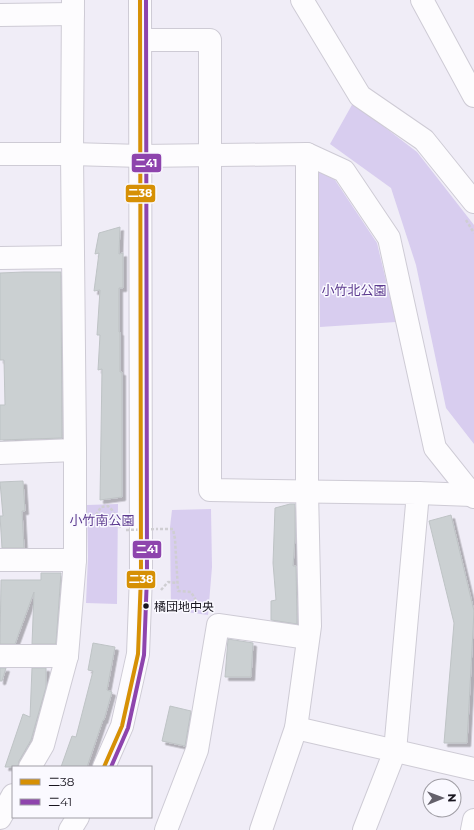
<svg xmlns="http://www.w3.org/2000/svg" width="474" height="830" viewBox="0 0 474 830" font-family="Montserrat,'Noto Sans JP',sans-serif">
<defs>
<filter id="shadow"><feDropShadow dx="3.5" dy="3.5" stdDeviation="0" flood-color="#0004"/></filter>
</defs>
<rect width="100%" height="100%" fill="#f0edf7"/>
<g fill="#d8cdef">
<polygon points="353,103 417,152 474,225 474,444 446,408 416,265 391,188 330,144"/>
<polygon points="318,171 335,180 377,243 396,322 320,327"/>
<polygon points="118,504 117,604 86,603 88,557 87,505"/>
<polygon points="211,509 212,567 208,615 171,610 170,527 172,510"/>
</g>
<g fill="#cbd0d2" stroke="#bec3c5" filter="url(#shadow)">
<polygon points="120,227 119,254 123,253 123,288 119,288 119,332 120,332 120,372 122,372 122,497 100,500 102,369 98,370 100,335 97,335 100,290 94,291 99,253 95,254 99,233"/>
<polygon points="24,272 61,272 62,438 0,440 0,405 5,405 4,360 0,360 0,273"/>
<polygon points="23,481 25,511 22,511 24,548 2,548 0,516 3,516 0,482"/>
<polygon points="290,504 295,504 295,537 293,566 296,566 297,624 271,620 271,601 276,600 273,563 275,508"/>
<polygon points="451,515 474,611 467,743 444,743 454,623 429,521"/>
<polygon points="41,573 61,573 56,644 32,644 34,592 15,644 0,644 1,580 41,580"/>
<polygon points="228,639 253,643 251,677 225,677"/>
<polygon points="93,643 115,647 107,690 112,692 104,720 103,720 87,767 61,767 72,736 76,737 93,671 88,670"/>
<polygon points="0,668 6,668 2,681 0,681"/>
<polygon points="32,668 46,668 46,687 31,740 19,761 18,767 5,767 23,714 30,717"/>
<polygon points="170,706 191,711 185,746 162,741"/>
</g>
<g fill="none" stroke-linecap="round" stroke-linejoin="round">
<g stroke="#cecbd5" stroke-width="24">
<g id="minor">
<polyline points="73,0 72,154 75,450"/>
<polyline points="302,0 360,96 424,140 474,202"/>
<polyline points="422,0 474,96"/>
<polyline points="0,15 73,14"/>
<polyline points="140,40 210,40 210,490 418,493 395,751 364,830"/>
<polyline points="0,154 72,154 141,156 307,154 344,171 389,238 435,448 474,497"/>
<polyline points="0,258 73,257"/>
<polyline points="0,453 75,450 75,560 67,656 43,745 30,767"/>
<polyline points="418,493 472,495"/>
<polyline points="0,560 75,560"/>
<polyline points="0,656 67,656"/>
<polyline points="296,728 474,769"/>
<polyline points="104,767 122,726 138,654 141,576 140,0"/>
<polyline points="0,818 13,795"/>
<polyline points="70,830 78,817"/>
<polyline points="166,830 197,750 218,625 308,638"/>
<polyline points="261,830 296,728 310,626 307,491 307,154"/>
<polyline points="472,830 474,820"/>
</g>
</g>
<g stroke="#cfced2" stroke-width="2.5" stroke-dasharray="3 2" stroke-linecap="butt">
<polyline points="466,220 474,233"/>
<polyline points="96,515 101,507 108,506 112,510 120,528"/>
<polyline points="160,529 173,529 175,539 178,591 191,592 201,609 204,612"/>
<polyline points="161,590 168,582 177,583"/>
</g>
<use href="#minor" stroke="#fdfcfe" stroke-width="22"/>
<polyline stroke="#cfced2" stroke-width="2.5" stroke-dasharray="3 2" stroke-linecap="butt" points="126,530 158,529"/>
<g stroke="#faf9ff" stroke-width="7">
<polyline id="bus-1" points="104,767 122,726 138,654 141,576 140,0"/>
</g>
<g stroke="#faf9ff" stroke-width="7">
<polyline id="bus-2" points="111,767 128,728 144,655 147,576 146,0"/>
</g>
<use href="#bus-1" stroke="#d69005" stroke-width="4"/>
<use href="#bus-2" stroke="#8e44ad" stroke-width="4"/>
</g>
<circle fill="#18151f" stroke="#faf9ff" stroke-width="1.5" cx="146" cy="606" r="3.5"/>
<g text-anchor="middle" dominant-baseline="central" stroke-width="3" stroke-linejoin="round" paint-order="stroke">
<g font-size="12" fill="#18151f" stroke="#faf9ff" text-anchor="start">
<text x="154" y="606">橘団地中央</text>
</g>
<g font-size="13" fill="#5c3a8f" stroke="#faf9ff">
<text x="354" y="290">小竹北公園</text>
<text x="102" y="520">小竹南公園</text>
</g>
</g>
<g stroke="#faf9ff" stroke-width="1.5">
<rect x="131" y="153" width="31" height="20" rx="4" fill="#8e44ad"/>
<rect x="125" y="184" width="31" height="19" rx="4" fill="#d69005"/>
<rect x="132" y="540" width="30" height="19" rx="4" fill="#8e44ad"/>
<rect x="126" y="570" width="30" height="19" rx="4" fill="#d69005"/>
</g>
<g font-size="11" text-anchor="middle" font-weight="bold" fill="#fff">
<text x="146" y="167">二41</text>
<text x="140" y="197">二38</text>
<text x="147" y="553">二41</text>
<text x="141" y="583">二38</text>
</g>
<rect x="12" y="766" width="140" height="52" fill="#faf9ff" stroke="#a09ea5"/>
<rect x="20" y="779" width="20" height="6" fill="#d69005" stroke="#a09ea5"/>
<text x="48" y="786" font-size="12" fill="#18151f">二38</text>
<rect x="20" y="799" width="20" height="6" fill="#8e44ad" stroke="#a09ea5"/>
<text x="48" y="806" font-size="12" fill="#18151f">二41</text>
<g transform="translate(442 798) rotate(89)"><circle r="19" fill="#faf9ff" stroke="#a09ea5"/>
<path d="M0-3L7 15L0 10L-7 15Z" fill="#64616b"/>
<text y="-6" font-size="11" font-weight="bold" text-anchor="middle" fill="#18151f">N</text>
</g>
</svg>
